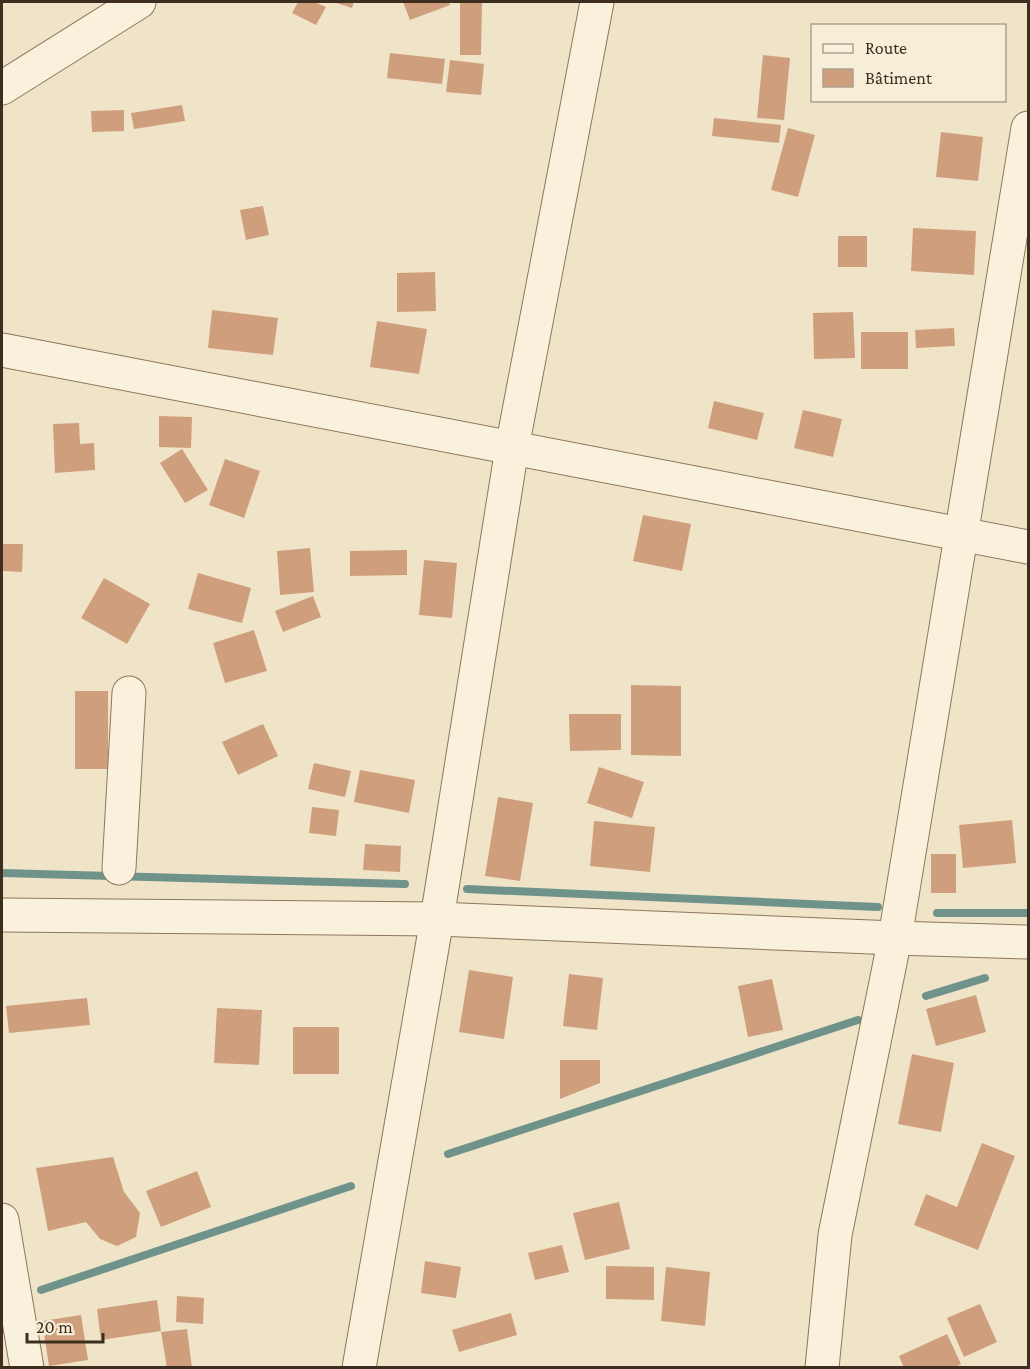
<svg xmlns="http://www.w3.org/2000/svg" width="1030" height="1369" viewBox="0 0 1030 1369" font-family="'Crimson Pro',serif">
<rect width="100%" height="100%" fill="#f0e4c8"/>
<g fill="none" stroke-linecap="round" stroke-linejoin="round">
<g stroke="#6f938a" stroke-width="8">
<polyline points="2,873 405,884"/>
<polyline points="467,889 878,907"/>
<polyline points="937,913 1028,913"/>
<polyline points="926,996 985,978"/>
<polyline points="448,1154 858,1020"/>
<polyline points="41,1290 351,1186"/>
</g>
</g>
<g fill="#cf9f7d">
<polygon points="298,2 314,2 326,7 316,25 292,13"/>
<polygon points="333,2 354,2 352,8"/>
<polygon points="403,2 449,2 450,5 410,20"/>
<polygon points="460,2 482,2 481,55 460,55"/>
<polygon points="390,53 445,59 442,84 387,78"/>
<polygon points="763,55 790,58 784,120 757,118"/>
<polygon points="450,60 484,64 481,95 446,92"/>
<polygon points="182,105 185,121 134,129 131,113"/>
<polygon points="124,110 124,131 92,132 91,111"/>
<polygon points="714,118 781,125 779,143 712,136"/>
<polygon points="788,128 815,135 798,197 771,190"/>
<polygon points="941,132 983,137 978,181 936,177"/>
<polygon points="263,206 269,235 246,240 240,210"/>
<polygon points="913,228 976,231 974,275 911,271"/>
<rect x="838" y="236" width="29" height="31"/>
<polygon points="435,272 436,311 397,312 397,273"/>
<polygon points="212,310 278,318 273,355 208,348"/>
<polygon points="853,312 855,358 814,359 813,313"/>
<polygon points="377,321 427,329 419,374 370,367"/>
<polygon points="954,328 955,346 916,348 915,330"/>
<rect x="861" y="332" width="47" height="37"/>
<polygon points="714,401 764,413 757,440 708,428"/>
<polygon points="803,410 842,419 833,457 794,448"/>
<polygon points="159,416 192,417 191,448 159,447"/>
<polygon points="79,423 80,444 94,443 95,470 55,473 53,424"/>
<polygon points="182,449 208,490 185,503 160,463"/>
<polygon points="225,459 260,471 244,518 209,505"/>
<polygon points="643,515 691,524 682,571 633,561"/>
<polygon points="2,544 23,544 22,572 2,571"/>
<polygon points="310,548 314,592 280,595 277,551"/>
<polygon points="407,550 407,575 350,576 350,551"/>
<polygon points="424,560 457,563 452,618 419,615"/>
<polygon points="198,573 251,588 242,623 188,609"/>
<polygon points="104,578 150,604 127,644 81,618"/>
<polygon points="313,596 321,617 283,632 275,611"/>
<polygon points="254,630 267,671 225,683 213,643"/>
<polygon points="631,685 681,686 681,756 631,755"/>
<rect x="75" y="691" width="33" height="78"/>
<polygon points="569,714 621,714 621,750 570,751"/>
<polygon points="263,724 278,756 238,775 222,742"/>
<polygon points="314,763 351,771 345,797 308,789"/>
<polygon points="599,767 644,782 632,818 587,803"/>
<polygon points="360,770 415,780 409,813 354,802"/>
<polygon points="498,797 533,803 520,881 485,876"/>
<polygon points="312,807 339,810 336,836 309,833"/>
<polygon points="1012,820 1016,863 963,868 959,825"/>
<polygon points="594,821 655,827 650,872 590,866"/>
<polygon points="365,844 401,846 400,872 363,870"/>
<rect x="931" y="854" width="25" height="39"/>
<polygon points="469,970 513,977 504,1039 459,1032"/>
<polygon points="569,974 603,978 597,1030 563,1026"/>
<polygon points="772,979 783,1030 748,1037 738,986"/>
<polygon points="976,995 986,1032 936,1046 926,1009"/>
<polygon points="87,998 90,1025 9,1033 6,1006"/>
<polygon points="217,1008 262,1010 259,1065 214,1063"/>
<rect x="293" y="1027" width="46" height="47"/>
<polygon points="912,1054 954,1063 941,1132 898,1124"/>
<polygon points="560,1060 600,1060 600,1083 560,1099"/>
<polygon points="982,1143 1015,1156 978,1250 914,1225 926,1194 957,1207"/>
<polygon points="113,1157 124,1192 140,1213 136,1237 117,1246 100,1239 86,1222 48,1231 36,1168"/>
<polygon points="197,1171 211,1207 161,1227 146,1191"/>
<polygon points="619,1202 630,1249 585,1260 573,1213"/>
<polygon points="562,1245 569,1272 535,1280 528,1253"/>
<polygon points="425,1261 461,1267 456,1298 421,1293"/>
<polygon points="606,1266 654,1267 654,1300 606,1299"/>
<polygon points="666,1267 710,1272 705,1326 661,1321"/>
<polygon points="177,1296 204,1298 203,1324 176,1322"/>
<polygon points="157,1300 161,1331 101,1340 97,1309"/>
<polygon points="980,1304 997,1342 964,1357 947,1318"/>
<polygon points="511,1313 517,1335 459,1352 452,1330"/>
<polygon points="81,1315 88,1360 49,1366 42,1321"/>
<polygon points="187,1329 192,1368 167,1368 161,1332"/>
<polygon points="947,1334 961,1364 953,1368 904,1368 899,1356"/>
</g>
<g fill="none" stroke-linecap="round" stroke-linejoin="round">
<g stroke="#8d765c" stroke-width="35">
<g id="minor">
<polyline points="2,88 139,2"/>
<polyline points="2,350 1028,547"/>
<polyline points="119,868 129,693"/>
<polyline points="2,915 437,919 895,938 1028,942"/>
<polyline points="2,1220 27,1368"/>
<polyline points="359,1368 437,919 512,448 597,2"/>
<polyline points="822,1368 835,1235 895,938 1028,128"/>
</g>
</g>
<use href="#minor" stroke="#faf1dc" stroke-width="33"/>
</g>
<rect width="1030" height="1369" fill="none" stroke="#3d2e20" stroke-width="6"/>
<rect x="811" y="24" width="195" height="78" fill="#f7eed8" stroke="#ada18e" stroke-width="1.5"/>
<rect x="823" y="44" width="30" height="9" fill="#faf1dc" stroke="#ada18e" stroke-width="1.5"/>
<text x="865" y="54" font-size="18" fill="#3d2e20">Route</text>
<rect x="823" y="69" width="30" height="18" fill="#cf9f7d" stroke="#ada18e" stroke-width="1.5"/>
<text x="865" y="84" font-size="18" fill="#3d2e20">Bâtiment</text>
<path d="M27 1333v9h76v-9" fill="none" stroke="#3d2e20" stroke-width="3"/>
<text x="36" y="1333" font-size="18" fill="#3d2e20" stroke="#f7eed8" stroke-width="4.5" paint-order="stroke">20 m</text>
</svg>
